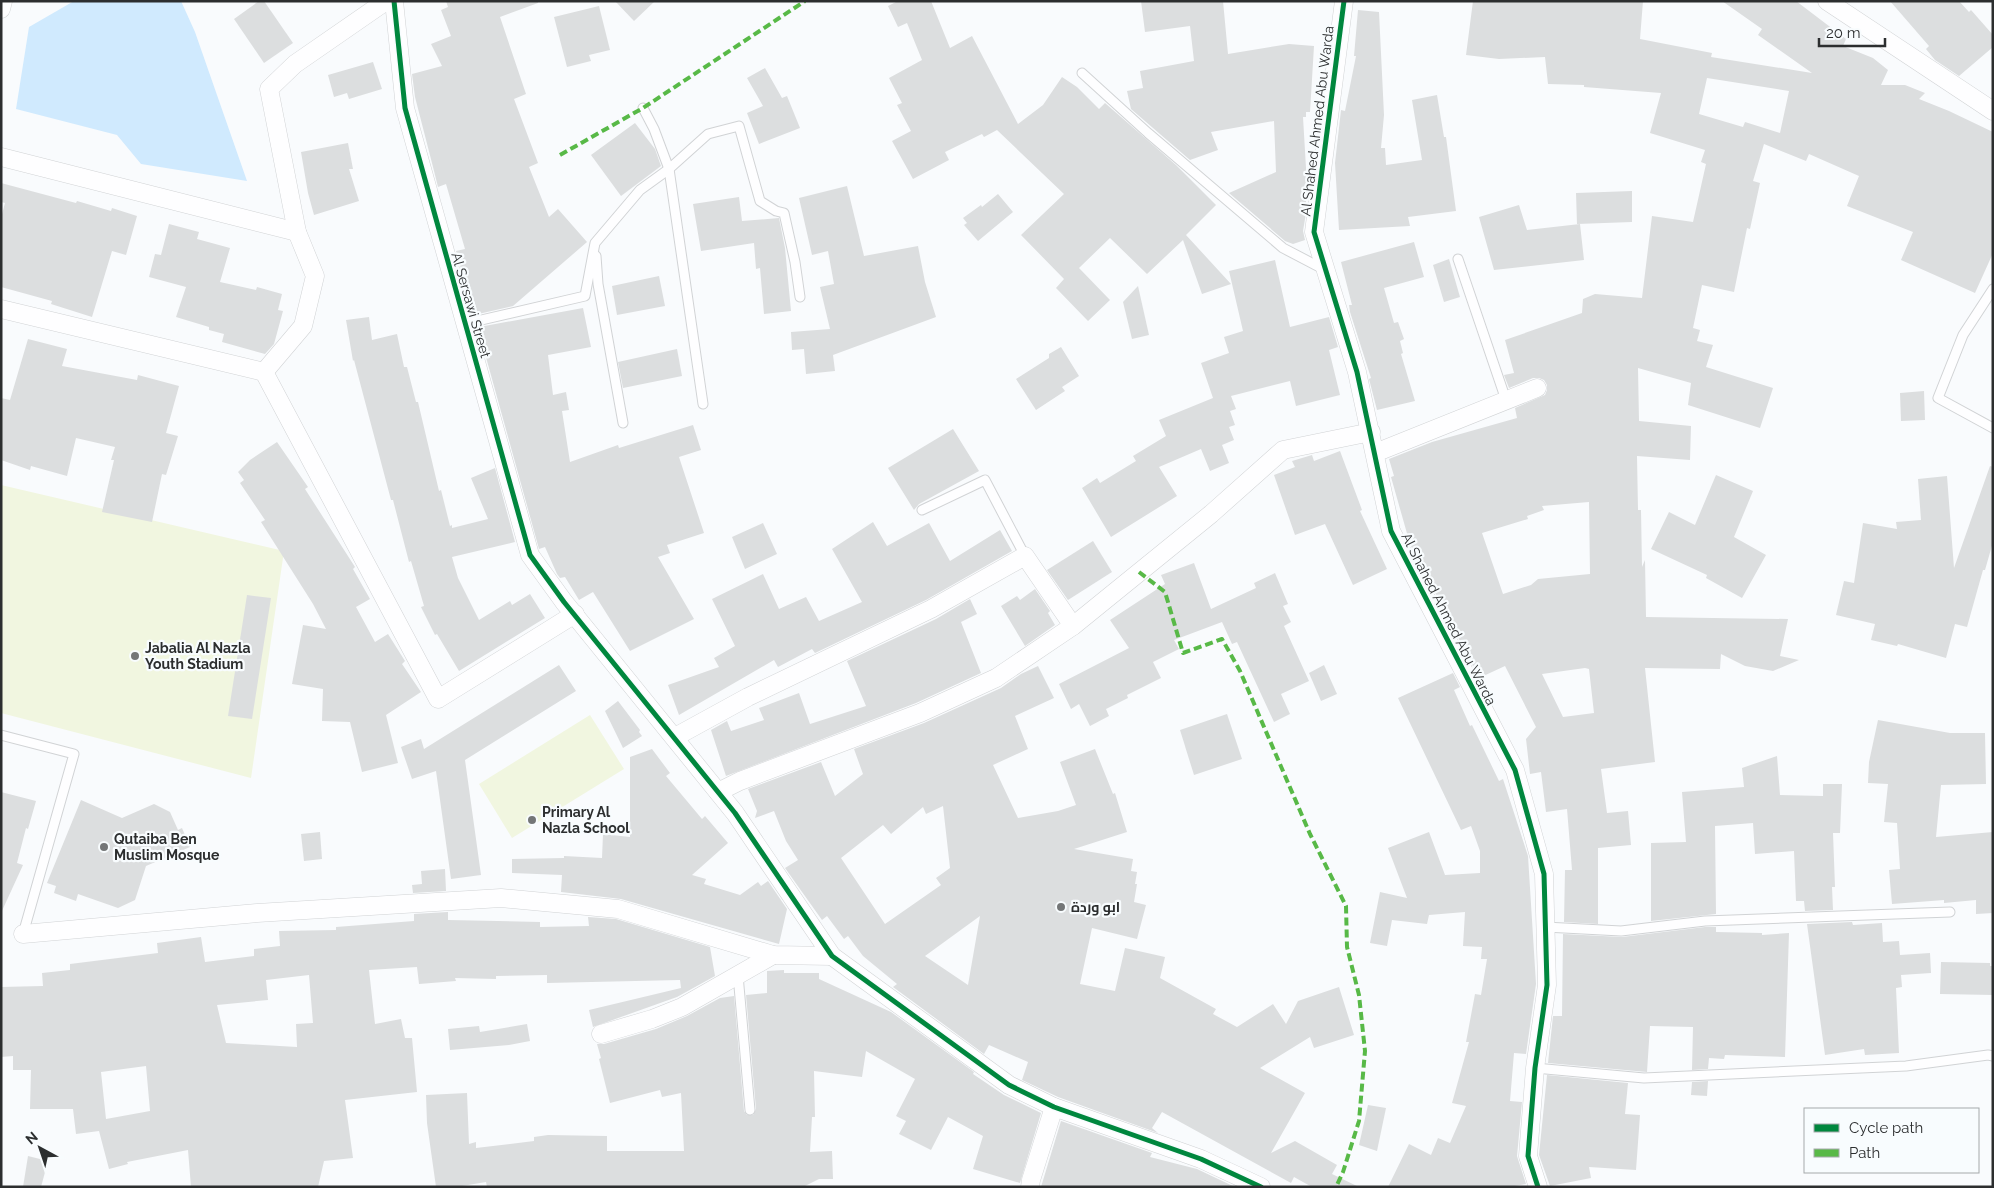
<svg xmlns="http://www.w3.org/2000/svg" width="1994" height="1188" viewBox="0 0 1994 1188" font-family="Raleway,Cairo,sans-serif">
<rect width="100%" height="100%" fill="#f9fbfd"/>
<g fill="#f1f6e0">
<polygon points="1,485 284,551 251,778 1,713"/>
<polygon points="590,715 624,769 512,838 479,784"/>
</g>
<polygon fill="#d0eafe" points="74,1 181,1 195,32 247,181 141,164 117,135 16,109 29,27"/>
<g fill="#dcdedf" fill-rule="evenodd">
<polygon points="259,1 264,1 293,43 264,63 234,19"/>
<polygon points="446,1 538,1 538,3 500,17 526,94 514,99 538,163 529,167 549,217 558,209 587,242 513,306 474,315 456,251 465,249 446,184 438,187 433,167 415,97 412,74 442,66 431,44 451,36 441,10 448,7"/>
<polygon points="615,1 655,1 634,21"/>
<polygon points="898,1 931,1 950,48 972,36 1018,124 1043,105 1062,77 1077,87 1099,109 1105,103 1176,165 1216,205 1186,235 1231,284 1202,294 1183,240 1147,274 1110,238 1079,268 1110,300 1088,321 1056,288 1064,279 1021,235 1064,194 997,130 984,137 982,134 945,152 949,160 913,179 892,141 911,131 897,105 902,103 889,78 922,60 907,23 898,27 888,6"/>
<polygon points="1141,1 1223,1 1228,54 1289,44 1314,46 1310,112 1306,112 1306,117 1303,117 1306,168 1306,213 1303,231 1305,240 1293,244 1285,241 1229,193 1276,172 1274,121 1211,132 1218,150 1190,160 1131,109 1127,91 1143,88 1140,71 1194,61 1190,26 1145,32"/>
<path d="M1473 1H1643L1640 39 1712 53 1711 57 1812 73 1758 35 1762 29 1722 1H1796L1846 39 1843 46 1873 58 1888 70 1881 85H1905L1925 93 1919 99 1949 111 1993 132V253L1975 293 1901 260 1913 232 1847 206 1859 176 1809 154 1806 161 1764 144 1753 181 1760 183 1750 229 1747 228 1734 292 1702 285 1693 328 1700 330 1697 341 1713 345 1706 367 1773 388 1760 428 1688 405 1691 383 1638 368 1639 421 1691 426 1690 460 1637 456 1638 510H1641L1642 567 1645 560 1646 617 1788 619 1780 656 1799 660 1773 671 1745 666 1721 654 1720 669 1645 668 1655 762 1601 769 1607 813 1628 811 1631 845 1598 848V924L1564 922 1565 870H1572L1567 809 1546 812 1541 772 1530 774 1526 739 1536 727 1505 666 1479 678 1426 575 1416 547 1412 548 1410 544 1391 477 1394 476 1389 459 1432 442 1517 418 1515 408 1545 395 1547 390V385L1544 380 1539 378H1533L1509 388 1504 375 1514 373 1505 340 1582 313 1583 299 1595 294 1642 298 1652 216 1693 222 1706 164 1701 162 1705 150 1650 133 1661 93 1584 87V85L1548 84 1545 57 1499 59 1466 55ZM1707 78 1789 91 1780 133 1745 122 1743 127 1699 114ZM1589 502 1590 574 1538 579 1531 585 1503 594 1482 533 1528 519 1527 516 1544 510 1542 506ZM1585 668 1589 669 1594 713 1563 717 1542 674Z"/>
<polygon points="1890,1 1959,1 1969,12 1971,10 1993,35 1993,47 1959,76 1935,60 1926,49 1929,46"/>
<polygon points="599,6 610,50 589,55 591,61 567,67 554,17"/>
<polygon points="1358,10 1379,12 1384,115 1381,148 1385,148 1386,165 1422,160 1412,100 1437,95 1444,137 1446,137 1456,211 1408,217 1410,226 1339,230 1335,163 1341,110 1345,111 1356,56 1354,56"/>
<polygon points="373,62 382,89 349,99 347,93 334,97 328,75"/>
<polygon points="765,68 782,98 787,96 800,128 759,144 747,113 763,106 747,78"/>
<polygon points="635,123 655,149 661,166 621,196 591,155"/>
<polygon points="348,143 353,169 349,169 359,201 314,215 308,193 301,152"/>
<polygon points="1,183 76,203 77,201 111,211 112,208 137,216 126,255 112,251 92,317 51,304 52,301 1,287 1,218 5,203 1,202"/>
<polygon points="847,186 864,256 918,246 925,282 936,317 833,355 835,371 806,374 804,349 792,350 791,332 830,329 820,287 834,284 828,251 812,255 799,198"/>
<polygon points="1632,191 1632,222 1577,224 1576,193"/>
<polygon points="998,194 1013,212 978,241 964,225 967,223 963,218 981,205 982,207"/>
<polygon points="739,197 742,221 779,218 785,248 791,311 764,314 760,268 756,269 754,243 701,251 693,204"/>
<polygon points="1519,205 1527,230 1580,224 1584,260 1494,270 1479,217"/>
<polygon points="169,224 199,232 197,239 230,248 220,282 256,290 257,287 282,294 278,310 283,311 274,344 265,354 222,342 224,334 209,330 209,327 176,317 186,287 149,277 155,254 161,255"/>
<polygon points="1414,242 1424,277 1384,288 1394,323 1398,322 1404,339 1400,341 1403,353 1401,354 1415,401 1377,410 1369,379 1371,378 1350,312 1349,305 1352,305 1341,262"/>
<polygon points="1449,259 1460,297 1444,302 1433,265"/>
<polygon points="1275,260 1290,327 1329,317 1338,347 1329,350 1340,395 1296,406 1290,381 1231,396 1236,409 1230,411 1235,425 1229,427 1234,440 1222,445 1229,463 1210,471 1201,449 1159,467 1177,496 1111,537 1082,488 1097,478 1100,483 1136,461 1133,456 1166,436 1159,420 1213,398 1201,363 1229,353 1224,337 1243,331 1229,271"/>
<polygon points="659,276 665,306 617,315 612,286"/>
<polygon points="1138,286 1149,335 1132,339 1123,302"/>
<polygon points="583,308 591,347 548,355 553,395 566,392 569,410 562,411 570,462 618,445 619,448 693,425 701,450 679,457 704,533 667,545 670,553 658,557 694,619 630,651 593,592 579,600 565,577 560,578 557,574 545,547 539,549 484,350 479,327"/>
<polygon points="369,317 372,340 397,334 404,367 407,367 416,402 418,402 439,491 441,490 450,526 452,525 452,528 488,519 471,478 495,468 515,542 452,557 458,578 479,620 510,601 512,605 530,594 545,618 459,671 437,634 435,635 421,607 424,606 411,561 409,562 393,500 391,500 354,360 353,361 346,320"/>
<polygon points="28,339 67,349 62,366 137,380 138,375 179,386 166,433 178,436 166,475 162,474 152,522 102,512 114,460 111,460 115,447 76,438 67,476 31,466 30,470 1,460 1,398 10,400"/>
<polygon points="1061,347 1079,376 1062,387 1065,391 1036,410 1016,379 1049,358 1049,354"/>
<polygon points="677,349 682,376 623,388 618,362"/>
<polygon points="1924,391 1925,420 1901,421 1900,393"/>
<polygon points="953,429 979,471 919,504 914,510 888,468"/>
<polygon points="277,442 308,487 305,489 355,567 353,569 370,599 356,607 375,642 388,634 405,661 402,664 421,692 386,715 398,763 362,772 350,722 322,721 323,689 292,684 303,625 326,629 313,604 261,522 265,520 240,483 244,480 238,472 250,460"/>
<polygon points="1340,451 1362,510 1360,511 1387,569 1353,585 1325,524 1295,535 1274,475 1295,467 1292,461 1312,455 1314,461"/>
<polygon points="1990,466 1993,467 1993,542 1985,570 1983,570 1967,627 1955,624 1946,658 1898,644 1897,646 1871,640 1875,624 1836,615 1844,581 1854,583 1863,523 1897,529 1896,522 1921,520 1918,479 1947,476 1954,568"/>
<polygon points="1716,475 1753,491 1734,537 1766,555 1742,598 1706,578 1707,575 1651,549 1669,512 1695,525"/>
<polygon points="873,522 887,546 929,523 950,561 1000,530 1012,551 926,600 815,653 812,649 778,667 774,660 679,715 668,685 719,667 714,658 735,646 712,599 763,574 779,609 806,597 819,621 862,602 832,549"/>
<polygon points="763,523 777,554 745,569 732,537"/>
<polygon points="1093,541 1112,572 1068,600 1047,570"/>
<polygon points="1194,563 1211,609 1256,588 1254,583 1275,573 1288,604 1283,606 1291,622 1284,626 1309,681 1281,694 1290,714 1274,722 1237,642 1232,644 1222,622 1174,640 1179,649 1153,662 1161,678 1127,695 1128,698 1106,709 1109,716 1090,726 1079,704 1071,709 1059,684 1129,648 1110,620 1165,584 1161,575"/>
<polygon points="1035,589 1050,611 1048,613 1055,625 1025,646 1001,606 1017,596 1020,600"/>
<polygon points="247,595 271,598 252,719 228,716"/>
<polygon points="970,599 977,614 961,622 981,673 916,703 726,776 711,730 727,721 731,731 764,720 759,708 799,693 810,724 866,706 847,661 936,619"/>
<polygon points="559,665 576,691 465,760 481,875 451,879 436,771 412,779 401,747 421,739 424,749"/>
<polygon points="1324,665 1337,694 1321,701 1309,673"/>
<path d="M1038 666 1054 698 1015 716 1028 749 993 765 1018 818 1058 811 1076 805 1060 762 1095 749 1113 794 1115 793 1127 832 1074 849 1133 859 1131 871 1137 872 1135 884H1137L1134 902 1146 905 1137 939 1092 928 1080 984 1115 991 1125 948 1165 957 1160 978 1216 1009 1213 1014 1237 1027 1273 1004 1286 1024 1298 1001 1339 987 1354 1035 1314 1048 1310 1037 1260 1068 1305 1093 1271 1153 1295 1141 1337 1165 1332 1174 1359 1187H1312L1294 1177 1291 1183 1162 1112 1152 1128 1158 1133 1058 1097 1022 1080 1028 1062 989 1045 984 1054 893 987 897 984 863 956 848 936 844 939 827 916 822 920 785 868 798 860 786 841 774 811 755 818 757 811 748 789 821 762 835 796 863 774 854 749 924 723 1001 688 1021 674ZM943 806 950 868 936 878 941 885 885 924 841 858 883 825 891 834 923 807 926 814ZM980 916 968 985 925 956Z"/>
<polygon points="1453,673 1460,687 1454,690 1470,726 1472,725 1499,781 1503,779 1528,856 1536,984 1526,1054 1514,1053 1510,1101 1522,1102 1517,1156 1526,1184 1509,1187 1388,1187 1409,1144 1431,1155 1438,1138 1450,1143 1466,1106 1452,1103 1469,1042 1466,1042 1475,994 1481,995 1487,959 1481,959 1482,947 1463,946 1465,912 1429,915 1427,924 1392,920 1387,946 1370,943 1380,892 1407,898 1388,848 1429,832 1445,875 1480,873 1480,851 1471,826 1461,830 1398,698"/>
<polygon points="618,701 640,730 639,732 642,736 623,748 605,711"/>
<polygon points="1227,714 1242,759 1194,775 1180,730"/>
<polygon points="1878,720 1950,733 1985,733 1986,784 1941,785 1936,837 1993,832 1993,913 1976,914 1976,900 1944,903 1944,900 1892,904 1889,870 1900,869 1897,823 1884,822 1888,784 1868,783 1869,762"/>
<polygon points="652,749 670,773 666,776 702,819 705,816 728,843 692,875 706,879 704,884 740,895 758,882 761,886 768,881 787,909 779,944 621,899 561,892 562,875 512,873 512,859 564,858 564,856 602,858 603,834 630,837 630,757"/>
<polygon points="1777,756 1780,795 1823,796 1823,784 1842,784 1840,833 1833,833 1835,887 1832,887 1833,910 1805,911 1804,901 1796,901 1794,851 1755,854 1753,823 1715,826 1716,914 1651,921 1651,843 1686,842 1682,792 1744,787 1742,768"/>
<polygon points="1,792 36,801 28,829 26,828 17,863 23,865 1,913"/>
<polygon points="81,800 122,818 154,804 170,812 178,830 182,828 190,847 146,866 135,900 118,908 78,894 76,901 54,893 56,886 47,883"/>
<polygon points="320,832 322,859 304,861 301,834"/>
<polygon points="445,869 446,891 413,893 412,885 422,884 421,871"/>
<path d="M448 912V920L540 922V927L589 926 588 917 616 919 710 947 715 976 677 997 593 1027 589 1010 681 988 680 980 547 983V975L496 976V979L455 978 456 981 419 984 417 967 369 970 375 1024 401 1019 405 1038H412L417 1092 345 1100 353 1158 324 1161 318 1187H191L188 1150 127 1162 128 1164 109 1169 99 1131 76 1134 73 1109H30L31 1070H13V1056L1 1057V987L43 986 42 973 70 970V964L158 953 157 943 201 937 205 962 254 956V949L280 946 279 931 336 930V927L414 921V914ZM309 975 313 1023 296 1024 297 1047 226 1043 217 1005 268 1000 266 980ZM146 1066 150 1111 106 1119 101 1072Z"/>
<polygon points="1852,922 1853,925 1882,923 1883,942 1899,941 1900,955 1930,953 1931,973 1901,975 1902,987 1896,988 1899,1053 1865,1055 1864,1049 1825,1055 1807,924"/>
<polygon points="1705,927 1716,927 1716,932 1762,933 1762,935 1789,933 1785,1057 1725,1055 1724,1059 1709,1058 1708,1069 1692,1070 1693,1027 1650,1026 1647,1072 1548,1063 1553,1016 1562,1016 1563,934 1622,937"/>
<polygon points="1941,962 1990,963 1990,966 1993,966 1993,995 1940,994"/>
<polygon points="784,970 784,973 819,973 819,979 891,1012 974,1072 973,1074 1004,1095 1041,1113 1020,1183 973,1169 983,1136 948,1117 931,1150 899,1134 906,1121 896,1116 915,1079 866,1051 862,1077 814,1071 815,1117 812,1117 810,1152 832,1151 833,1179 819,1179 803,1187 487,1187 486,1182 456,1187 436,1187 427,1123 426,1095 467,1093 469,1144 476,1142 476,1148 534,1141 534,1137 548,1135 607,1136 607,1151 684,1151 681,1093 662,1097 660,1090 610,1103 599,1059 601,1058 597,1044 604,1044 656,1029 687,1016 720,998 734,996 744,1111 747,1115 753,1115 756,1109 746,995 767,993 767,971"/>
<polygon points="527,1024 530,1041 509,1045 450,1050 448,1029 479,1026 480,1032"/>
<polygon points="1547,1075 1628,1083 1625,1114 1640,1115 1636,1170 1589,1167 1591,1178 1550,1186 1539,1155"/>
<polygon points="1708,1081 1707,1096 1691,1095 1692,1082"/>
<polygon points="1368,1105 1386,1108 1377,1151 1359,1145"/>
<polygon points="1061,1121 1152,1153 1150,1157 1197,1169 1235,1187 1041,1187"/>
<polygon points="28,1156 48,1161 41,1187 23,1187"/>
</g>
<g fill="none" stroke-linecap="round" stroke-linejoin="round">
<g stroke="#d1d3d5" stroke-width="11">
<g id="service">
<polyline points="1082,73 1148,133 1283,248 1325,270"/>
<polyline points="643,108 654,129 669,169 703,404"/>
<polyline points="596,256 598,284 623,423"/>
<polyline points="1458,259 1506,400"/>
<polyline points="1993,289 1963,335 1938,398 1993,428"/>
<polyline points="464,324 585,296 595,243 640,190 669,169 708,134 739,126 760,201 776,211 784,213 795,262 800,297"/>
<polyline points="922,510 985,480 1025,556"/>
<polyline points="1,735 74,754 23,934"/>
<polyline points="1545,927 1621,931 1705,921 1950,912"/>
<polyline points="738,975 750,1110"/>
<polyline points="1535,1068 1644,1078 1906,1066 1988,1055 1993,1056"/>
</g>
</g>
<g stroke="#d1d3d5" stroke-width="19">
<g id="minor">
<polyline points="394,1 405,108 530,555 564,602 735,813 832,956 1009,1085 1054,1107 1201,1159 1261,1187"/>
<polyline points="1344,1 1314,232 1357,372 1391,531 1515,770 1544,874 1547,985 1535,1068 1528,1156 1538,1187"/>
<polyline points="1827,1 1993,111"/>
<polyline points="1,9 3,1"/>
<polyline points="1,157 297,232"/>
<polyline points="1,309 264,372 303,326 315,276 297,232 269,89 295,64 386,1"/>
<polyline points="264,372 438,699 575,614"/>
<polyline points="1375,453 1537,388"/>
<polyline points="675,737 748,697 931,609 1025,556 1073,626 1211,514 1283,450 1371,432"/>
<polyline points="718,792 740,781 920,713 996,678 1073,626"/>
<polyline points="23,934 257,913 501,898 618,909 773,955 832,956"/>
<polyline points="601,1034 652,1019 682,1007 773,955"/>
<polyline points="1030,1187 1031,1180 1054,1107"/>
</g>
</g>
<use href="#service" stroke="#fefeff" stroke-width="9"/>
<use href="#minor" stroke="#fefeff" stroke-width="18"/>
<g stroke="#58b947" stroke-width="4" stroke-dasharray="8 4" stroke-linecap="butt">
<polyline points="560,155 643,108 805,1"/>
<polyline points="1139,572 1165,592 1183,653 1222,639 1240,671 1310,834 1346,906 1347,947 1359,995 1365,1051 1359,1121 1343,1172 1336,1187"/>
</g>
<g stroke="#f8fcfe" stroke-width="8">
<g id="cycleway">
<polyline points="394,1 405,108 530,555 564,602 735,813 832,956 1009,1085 1054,1107 1201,1159 1261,1187"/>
<polyline points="1344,1 1314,232 1357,372 1391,531 1515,770 1544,874 1547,985 1535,1068 1528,1156 1538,1187"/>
</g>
</g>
<use href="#cycleway" stroke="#00873e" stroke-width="5"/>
</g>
<g fill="#747677" stroke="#f8fcfe" stroke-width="2">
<circle cx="135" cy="656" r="5"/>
<circle cx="532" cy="820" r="5"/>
<circle cx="104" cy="847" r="5"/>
<circle cx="1061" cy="907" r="5"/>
</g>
<g text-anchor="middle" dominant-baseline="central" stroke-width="4.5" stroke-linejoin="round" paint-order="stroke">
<g font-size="14" fill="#2c2e2f" stroke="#f8fcfe">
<text transform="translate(1317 121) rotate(-83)">Al Shahed Ahmed Abu Warda</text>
<text transform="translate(471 305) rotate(74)">Al Sersawi Street</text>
<text transform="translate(1449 619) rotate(63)">Al Shahed Ahmed Abu Warda</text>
</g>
<g font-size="14" font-weight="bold" fill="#2c2e2f" stroke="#f8fcfe" text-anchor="start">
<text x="145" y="648">Jabalia Al Nazla<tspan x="145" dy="16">Youth Stadium</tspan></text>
<text x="542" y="812">Primary Al<tspan x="542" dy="16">Nazla School</tspan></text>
<text x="114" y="839">Qutaiba Ben<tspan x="114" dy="16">Muslim Mosque</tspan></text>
<text x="1071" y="907">ابو وردة</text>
</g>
</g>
<rect width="1994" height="1188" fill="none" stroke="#2c2e2f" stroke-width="5"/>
<rect x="1804" y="1108" width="175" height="65" fill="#f8fcfe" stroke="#a6aaab"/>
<rect x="1814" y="1124" width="25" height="8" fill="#00873e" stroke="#a6aaab"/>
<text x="1849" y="1133" font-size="15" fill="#2c2e2f">Cycle path</text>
<rect x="1814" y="1149" width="25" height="8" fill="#58b947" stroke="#a6aaab"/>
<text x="1849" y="1158" font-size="15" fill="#2c2e2f">Path</text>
<g transform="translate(40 1148) rotate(320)" stroke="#f8fcfe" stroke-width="4" paint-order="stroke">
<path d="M0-4L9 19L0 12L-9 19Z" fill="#2c2e2f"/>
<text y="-8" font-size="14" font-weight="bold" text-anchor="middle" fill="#2c2e2f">N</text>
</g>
<path d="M1819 38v8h66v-8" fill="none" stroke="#2c2e2f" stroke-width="2.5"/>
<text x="1826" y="38" font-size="15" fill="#2c2e2f" stroke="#f8fcfe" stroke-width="4" paint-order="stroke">20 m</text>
</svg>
